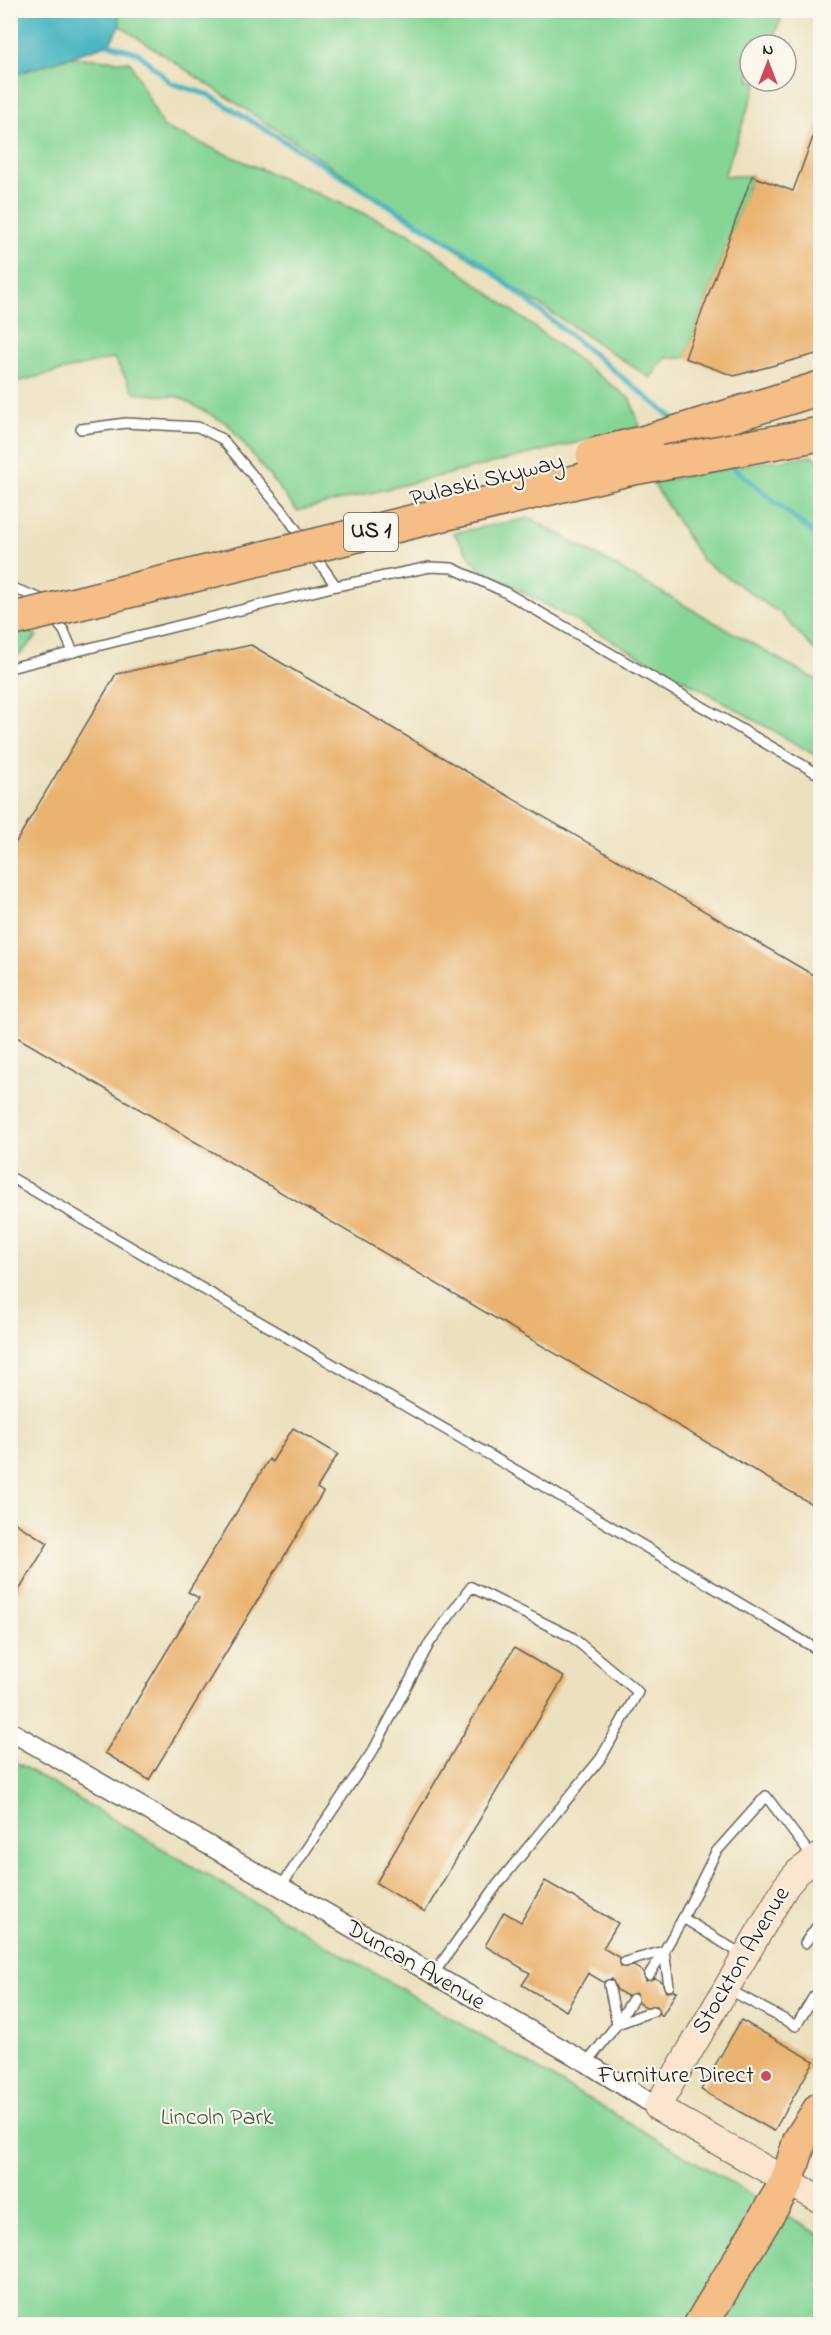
<svg xmlns="http://www.w3.org/2000/svg" width="831" height="2335" viewBox="0 0 831 2335" font-family="'Indie Flower',sans-serif">
<rect width="100%" height="100%" fill="#fbf7ec"/>
<filter id="ink" filterUnits="userSpaceOnUse"><feTurbulence type="fractalNoise" baseFrequency=".0167" numOctaves="2"/><feDisplacementMap in="SourceGraphic" scale="12" xChannelSelector="R" yChannelSelector="G"/><feConvolveMatrix kernelMatrix="1 2 1 2 8 2 1 2 1" color-interpolation-filters="sRGB"/></filter>
<filter id="wash" filterUnits="userSpaceOnUse"><feTurbulence type="fractalNoise" baseFrequency=".008" numOctaves="4" result="noise"/><feDisplacementMap in="SourceGraphic" scale="24" xChannelSelector="R" yChannelSelector="G"/><feGaussianBlur stdDeviation="1.35" result="paint"/><feColorMatrix in="noise" values="0 0 0 0 0 0 0 0 0 0 0 0 0 0 0 0 0 1.4 0 .05"/><feComposite in="paint" operator="in"/></filter>
<g filter="url(#wash)">
<rect width="100%" height="100%" fill="#ece1bf"/>
<g fill="#85d595" stroke="#507858" stroke-width="1.5">
<polygon points="118,11 784,11 771,45 750,45 750,81 758,81 724,176 752,176 685,358 666,358 650,378 120,26"/>
<polygon points="69,57 130,62 163,127 409,233 630,399 640,427 297,511 228,424 179,397 135,393 114,358 11,383 10,76"/>
<polygon points="813,456 820,461 820,656 781,614 702,560 653,483 732,466"/>
<polygon points="530,518 820,682 820,758 708,693 479,568 453,533"/>
<polygon points="10,617 37,636 20,654 11,656"/>
<polygon points="10,1759 820,2235 820,2324 11,2324"/>
</g>
<polygon fill="#47b5c1" stroke="#32686e" stroke-width="1.5" points="10,11 118,11 120,26 109,44 11,76"/>
<g fill="none" stroke-linecap="round" stroke-linejoin="round">
<g stroke="#47b5c1" stroke-width="5">
<polyline points="109,44 138,53 171,83 209,95 476,259 675,420"/>
<polyline points="729,464 820,539"/>
</g>
</g>
<g id="blocks">
<g fill="#e9b36f">
<polygon points="819,121 820,353 734,376 685,358 752,176 793,191"/>
<polygon points="251,645 820,979 820,1509 10,1033 10,852 116,674"/>
<polygon points="293,1428 338,1454 317,1488 323,1492 149,1780 105,1753 199,1598 188,1592 269,1459 272,1462"/>
<polygon points="10,1520 48,1543 10,1605"/>
<polygon points="514,1648 564,1677 425,1912 376,1883"/>
<polygon points="545,1881 618,1923 603,1948 620,1958 621,1967 634,1966 643,1972 646,1981 655,1978 662,1982 666,1992 677,1991 662,2016 659,2014 657,2006 646,2007 639,2003 636,1993 627,1996 617,1990 612,1979 603,1982 588,1973 566,2011 522,1985 530,1973 485,1946 504,1912 521,1922"/>
<polygon points="741,2020 814,2061 774,2131 701,2090"/>
</g>
</g>
</g>
<g filter="url(#ink)">
<use href="#blocks" fill-opacity="0" stroke="#656155" stroke-width="1.5"/>
<g fill="none" stroke-linecap="round" stroke-linejoin="round">
<g stroke="#656155" stroke-width="12">
<g id="lane">
<polyline points="81,429 126,423 198,427 222,439 283,511 336,586"/>
<polyline points="10,587 39,598 44,605"/>
<polyline points="52,616 64,631 73,652"/>
<polyline points="10,668 336,586 430,567 452,568 503,591 820,775"/>
<polyline points="10,1177 543,1486 820,1651"/>
<polyline points="280,1888 374,1749 430,1642 471,1587 572,1637 638,1692 601,1758 497,1885 432,1976"/>
<polyline points="683,1918 716,1852 766,1796 813,1858"/>
<polyline points="805,1943 820,1922"/>
<polyline points="625,1962 664,1951"/>
<polyline points="649,1975 664,1951"/>
<polyline points="609,1985 617,2024"/>
<polyline points="669,1986 664,1951 683,1918 743,1955"/>
<polyline points="728,1989 796,2026 814,1996 820,2000"/>
<polyline points="617,2024 633,1999"/>
<polyline points="587,2063 617,2024 653,2011"/>
</g>
</g>
<g stroke="#656155" stroke-width="21">
<polyline id="street" points="10,1731 587,2063 657,2107"/>
</g>
<g stroke="#656155" stroke-width="28">
<polyline id="secondary" points="820,1856 798,1872 786,1886 657,2107 820,2200"/>
</g>
<g stroke="#656155" stroke-width="36">
<g id="highway">
<polyline points="646,442 820,388"/>
<polyline points="733,450 820,434"/>
<polyline points="701,2324 787,2182 800,2140 820,2109"/>
</g>
</g>
<use href="#lane" stroke="#fff" stroke-width="9"/>
<use href="#street" stroke="#fff" stroke-width="18"/>
<use href="#secondary" stroke="#fbe5cf" stroke-width="26"/>
<use href="#highway" stroke="#f6be87" stroke-width="33"/>
<g stroke="#656155" stroke-width="36" stroke-linecap="butt">
<g id="highway-bridge">
<polyline points="593,455 646,442"/>
<polyline points="10,620 628,469 733,450"/>
</g>
</g>
<use href="#highway-bridge" stroke="#f6be87" stroke-width="33"/>
</g>
</g>
<circle fill="#d1495b" stroke="#fbf7ec" stroke-width="2" cx="766" cy="2076" r="6"/>
<g text-anchor="middle" dominant-baseline="central" stroke-width="4.5" stroke-linejoin="round" paint-order="stroke">
<rect fill="#fbf7ec" stroke="#5f5e5a" stroke-width="1.5" x="344" y="513" width="54" height="38" rx="4.5"/>
<g font-size="22" font-weight="bold" fill="#1c1c1c">
<text x="371" y="532">US 1</text>
</g>
<g font-size="24" fill="#1c1c1c" stroke="#fbf7ec">
<text transform="translate(487 481) rotate(-14)">Pulaski Skyway</text>
<text transform="translate(742 1961) rotate(-59)">Stockton Avenue</text>
<text transform="translate(415 1966) rotate(30)">Duncan Avenue</text>
</g>
<g font-size="24" fill="#1c1c1c" stroke="#fbf7ec" text-anchor="end">
<text x="754" y="2076">Furniture Direct</text>
</g>
<g font-size="24" fill="#415d46" stroke="#fbf7ec">
<text x="217" y="2118">Lincoln Park</text>
</g>
</g>
<rect width="831" height="2335" fill="none" stroke="#fbf7ec" stroke-width="36"/>
<g transform="translate(768 63)"><circle r="28" fill="#fbf7ec" stroke="#a29f99" stroke-width="1.5"/>
<path d="M0-4.5L10 22L0 15L-10 22Z" fill="#d1495b"/>
<text y="-9" font-size="16" font-weight="bold" text-anchor="middle" fill="#1c1c1c">N</text>
</g>
</svg>
